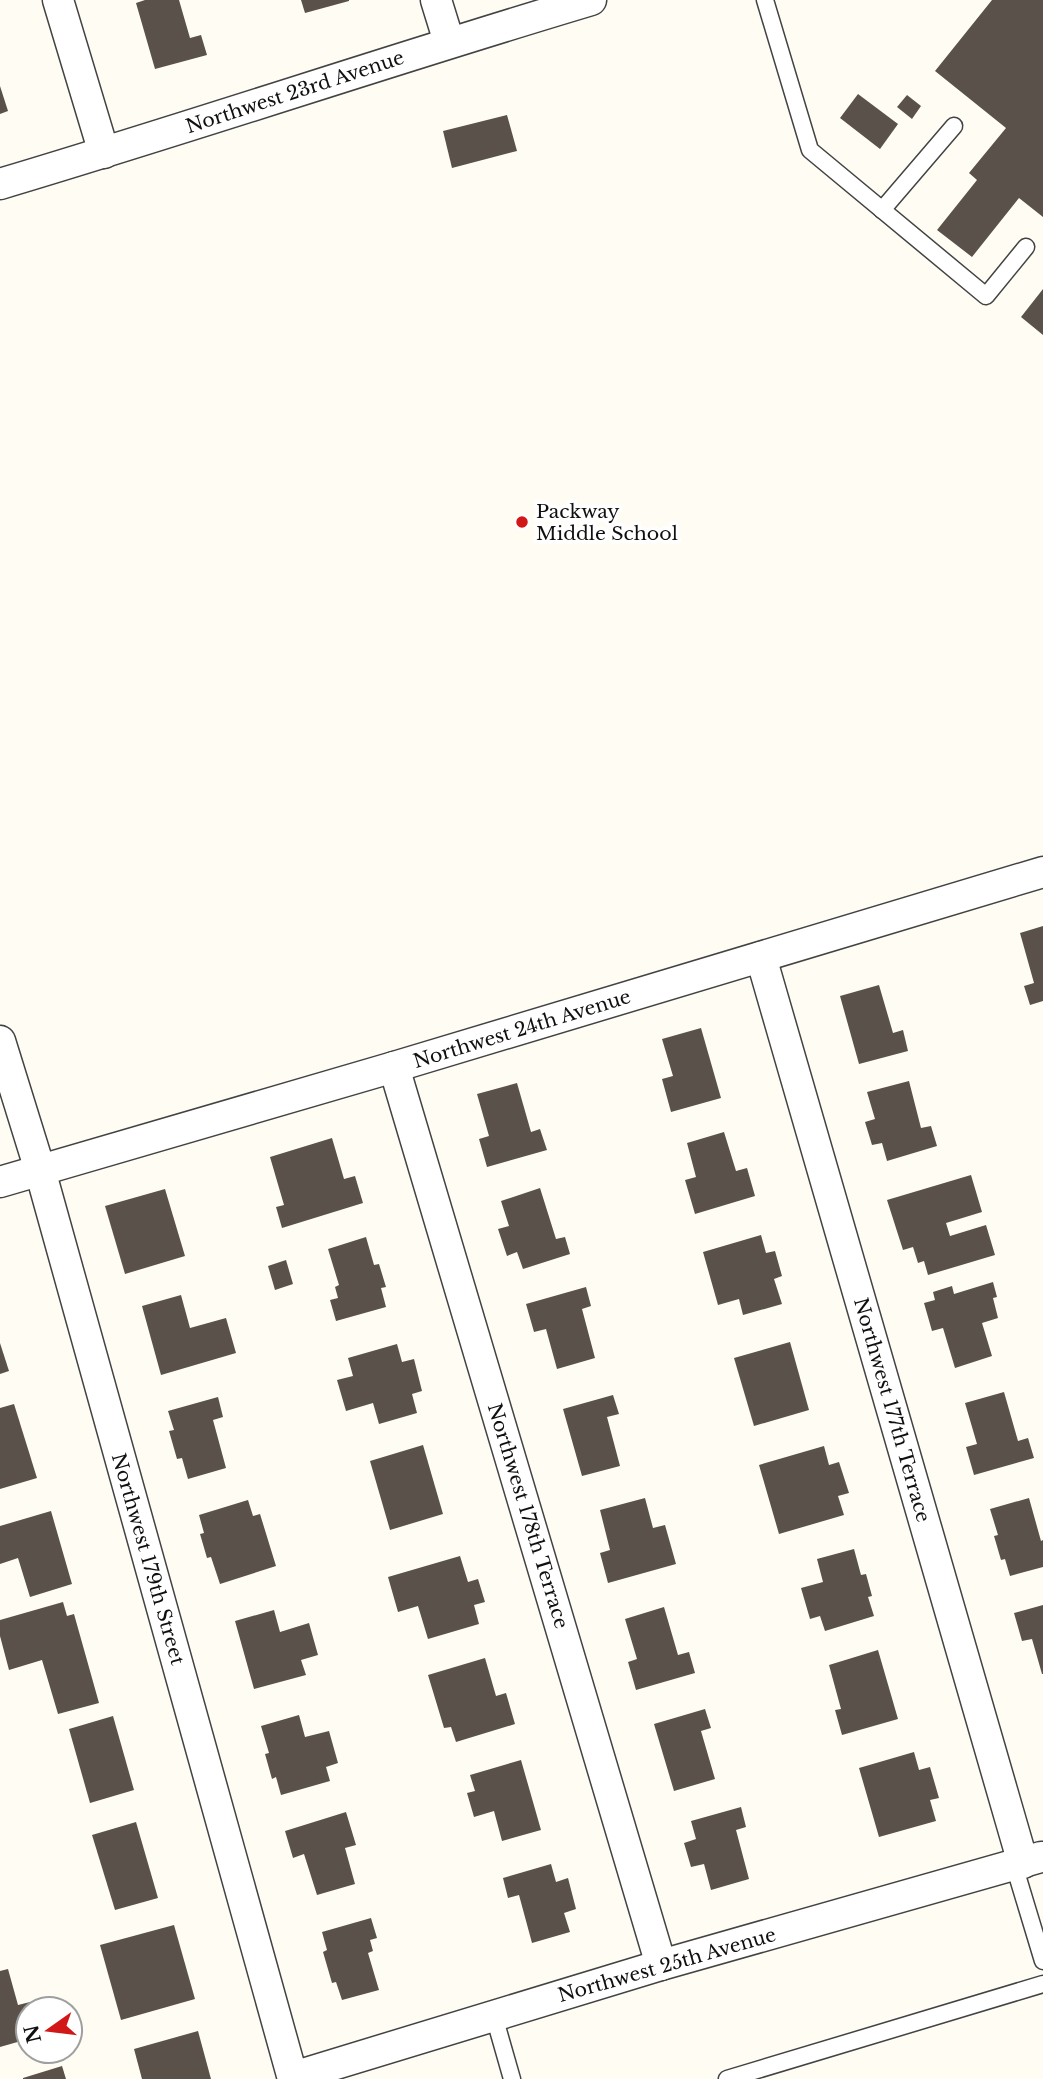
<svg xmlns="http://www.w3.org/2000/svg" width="1043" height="2079" viewBox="0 0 1043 2079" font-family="'Libre Baskerville',serif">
<rect width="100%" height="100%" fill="#fffdf3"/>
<g fill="#5a514b">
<polygon points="145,0 179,0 190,38 201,35 207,55 155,69 136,3"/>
<polygon points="301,0 349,0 349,1 305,13"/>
<polygon points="992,0 1043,0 1043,217 1019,198 972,257 937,230 977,180 969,173 1006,128 935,71"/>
<polygon points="0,86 8,111 0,114"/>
<polygon points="858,94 898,124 880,149 840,118"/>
<polygon points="907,95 921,106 912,119 897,107"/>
<polygon points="507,115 517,151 452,168 443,131"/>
<polygon points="1043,289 1043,335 1021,317"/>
<polygon points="1043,926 1043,1001 1030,1005 1024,986 1034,983 1020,933"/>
<polygon points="879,985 893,1033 903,1030 908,1051 859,1064 840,996"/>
<polygon points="701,1028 721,1098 671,1112 662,1079 673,1076 662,1039"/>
<polygon points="909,1081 921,1128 931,1126 937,1146 887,1161 882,1143 872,1145 865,1122 875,1119 867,1092"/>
<polygon points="517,1083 531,1132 540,1129 547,1150 487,1167 479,1139 489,1136 477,1094"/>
<polygon points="724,1132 736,1171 747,1168 755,1196 695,1214 685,1180 696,1177 687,1143"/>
<polygon points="332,1138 344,1179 355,1176 363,1203 282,1228 276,1207 284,1205 270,1157"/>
<polygon points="971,1175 982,1212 946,1223 950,1236 986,1225 995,1255 928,1275 924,1261 918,1263 913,1247 903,1250 887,1200"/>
<polygon points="540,1188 556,1239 565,1237 570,1254 523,1269 517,1252 507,1256 498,1229 509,1226 501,1201"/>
<polygon points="165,1189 185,1256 125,1274 105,1206"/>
<polygon points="761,1235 766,1253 775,1251 782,1276 774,1279 782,1304 743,1315 739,1299 718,1305 703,1252"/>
<polygon points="366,1237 374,1265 379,1264 386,1287 381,1288 386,1307 336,1321 330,1300 338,1298 335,1287 339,1285 328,1249"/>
<polygon points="286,1260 293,1284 275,1290 268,1266"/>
<polygon points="993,1282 997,1297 993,1298 998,1318 982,1323 992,1356 955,1368 943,1328 932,1331 924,1303 935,1300 933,1292 952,1286 954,1294"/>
<polygon points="586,1287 591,1306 582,1309 595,1358 557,1369 546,1329 534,1332 526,1304"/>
<polygon points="181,1295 190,1328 226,1318 236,1353 161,1375 142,1306"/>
<polygon points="790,1342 809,1410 754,1426 734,1358"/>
<polygon points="0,1343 9,1371 0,1374"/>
<polygon points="397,1344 402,1362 414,1359 422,1391 412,1394 417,1413 379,1424 373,1403 346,1411 337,1380 353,1376 348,1358"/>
<polygon points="1004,1392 1018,1441 1028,1438 1034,1458 974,1475 966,1447 977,1444 965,1403"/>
<polygon points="613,1395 619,1414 607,1417 620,1466 582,1476 563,1409"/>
<polygon points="218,1397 223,1417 213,1420 226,1468 188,1479 182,1458 177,1459 169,1431 174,1430 168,1411"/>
<polygon points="14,1404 37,1478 0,1489 0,1408"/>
<polygon points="423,1445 443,1514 390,1530 370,1461"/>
<polygon points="824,1446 829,1465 839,1462 849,1493 838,1496 844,1515 779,1534 759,1465"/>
<polygon points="645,1498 653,1528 665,1525 676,1564 608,1583 600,1553 610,1550 600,1510"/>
<polygon points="1029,1498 1041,1541 1043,1540 1043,1567 1010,1576 1005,1559 1001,1560 994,1536 998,1535 990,1509"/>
<polygon points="248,1500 253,1516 260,1514 276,1566 220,1584 211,1557 207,1558 200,1534 204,1533 199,1515"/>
<polygon points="51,1511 72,1584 30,1597 18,1558 0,1564 0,1526"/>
<polygon points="854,1549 861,1575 866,1574 872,1596 868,1597 874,1616 825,1631 820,1616 810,1619 801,1588 823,1582 817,1559"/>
<polygon points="460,1556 468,1582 478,1579 485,1602 474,1605 479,1624 428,1639 418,1606 398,1612 388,1577"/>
<polygon points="63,1602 67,1616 74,1614 99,1703 58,1714 42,1660 9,1670 0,1636 0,1620"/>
<polygon points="1043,1605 1043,1674 1042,1674 1032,1639 1022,1641 1014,1613"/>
<polygon points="664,1607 678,1655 689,1652 695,1673 636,1690 628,1662 637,1659 625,1619"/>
<polygon points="274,1610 280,1632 309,1623 318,1655 301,1660 306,1675 254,1689 235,1621"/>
<polygon points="878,1650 898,1719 842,1735 835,1710 841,1709 829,1665"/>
<polygon points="485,1658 496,1696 506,1693 515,1724 456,1742 451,1727 444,1728 428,1675"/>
<polygon points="705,1709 711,1728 701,1731 715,1779 674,1791 654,1724"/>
<polygon points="299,1715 305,1737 329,1731 338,1763 326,1767 330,1781 281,1795 276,1777 272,1779 265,1754 269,1753 261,1726"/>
<polygon points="113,1716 134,1790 90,1803 69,1729"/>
<polygon points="914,1752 919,1770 930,1767 939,1798 930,1800 936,1821 879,1837 859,1768"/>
<polygon points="521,1760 541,1830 502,1841 494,1811 474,1817 467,1793 475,1791 470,1775"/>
<polygon points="741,1807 746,1827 736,1830 749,1879 711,1890 704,1864 691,1867 684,1843 696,1839 691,1821"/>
<polygon points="346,1812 356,1845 345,1848 355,1884 317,1895 304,1854 293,1858 285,1831"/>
<polygon points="136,1822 158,1898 115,1910 92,1835"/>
<polygon points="551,1864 556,1882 568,1878 576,1909 564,1913 570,1932 532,1943 519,1895 508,1898 503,1878"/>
<polygon points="371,1918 377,1938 370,1940 373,1951 368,1953 379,1990 342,2000 336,1982 332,1983 323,1952 327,1950 322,1932"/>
<polygon points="174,1925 195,1999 121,2020 100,1945"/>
<polygon points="8,1969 18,2005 30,2002 32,2009 28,2009 28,2039 0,2047 0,1971"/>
<polygon points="198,2031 211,2079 142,2079 134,2049"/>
<polygon points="62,2066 66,2079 23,2079 23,2078"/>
</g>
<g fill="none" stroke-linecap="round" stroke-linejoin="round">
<g stroke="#434343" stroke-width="19">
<g id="lane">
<polyline points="765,0 810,150 986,296 1026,247"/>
<polyline points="882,210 954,126"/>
<polyline points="1014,1865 1043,1961"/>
<polyline points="494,2016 512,2079"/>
<polyline points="727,2079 1043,1984"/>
</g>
</g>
<g stroke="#434343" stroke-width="33">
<g id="street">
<polyline points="58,0 104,153"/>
<polyline points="436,0 449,42"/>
<path d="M0 184C198 125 393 59 591 0"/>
<polyline points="761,957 1023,1863"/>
<polyline points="0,1041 40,1170 293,2079"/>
<polyline points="394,1067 661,1965"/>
<polyline points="0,1182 394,1067 1043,872"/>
<polyline points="293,2077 661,1965 1041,1857"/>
</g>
</g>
<use href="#lane" stroke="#fff" stroke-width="16"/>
<use href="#street" stroke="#fff" stroke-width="30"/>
</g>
<circle fill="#d11718" stroke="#fff" stroke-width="2.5" cx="522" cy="522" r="7"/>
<g text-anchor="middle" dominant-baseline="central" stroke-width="7" stroke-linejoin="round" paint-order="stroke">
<g font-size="19" fill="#101010" stroke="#fff">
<text transform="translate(295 92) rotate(-18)">Northwest 23rd Avenue</text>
<text transform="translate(522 1029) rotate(-17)">Northwest 24th Avenue</text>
<text transform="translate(892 1410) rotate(74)">Northwest 177th Terrace</text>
<text transform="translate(528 1516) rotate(73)">Northwest 178th Terrace</text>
<text transform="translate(148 1559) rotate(74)">Northwest 179th Street</text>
<text transform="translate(667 1965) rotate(-16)">Northwest 25th Avenue</text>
</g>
<g font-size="19" fill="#101010" stroke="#fff" text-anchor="start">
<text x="536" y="511">Packway<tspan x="536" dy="22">Middle School</tspan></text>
</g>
</g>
<g transform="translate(49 2030) rotate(256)"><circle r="33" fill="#ffffff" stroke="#9f9f9f" stroke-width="2"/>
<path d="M0-5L12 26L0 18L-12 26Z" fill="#d11718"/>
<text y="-10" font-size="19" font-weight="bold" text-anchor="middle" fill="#101010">N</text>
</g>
</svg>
